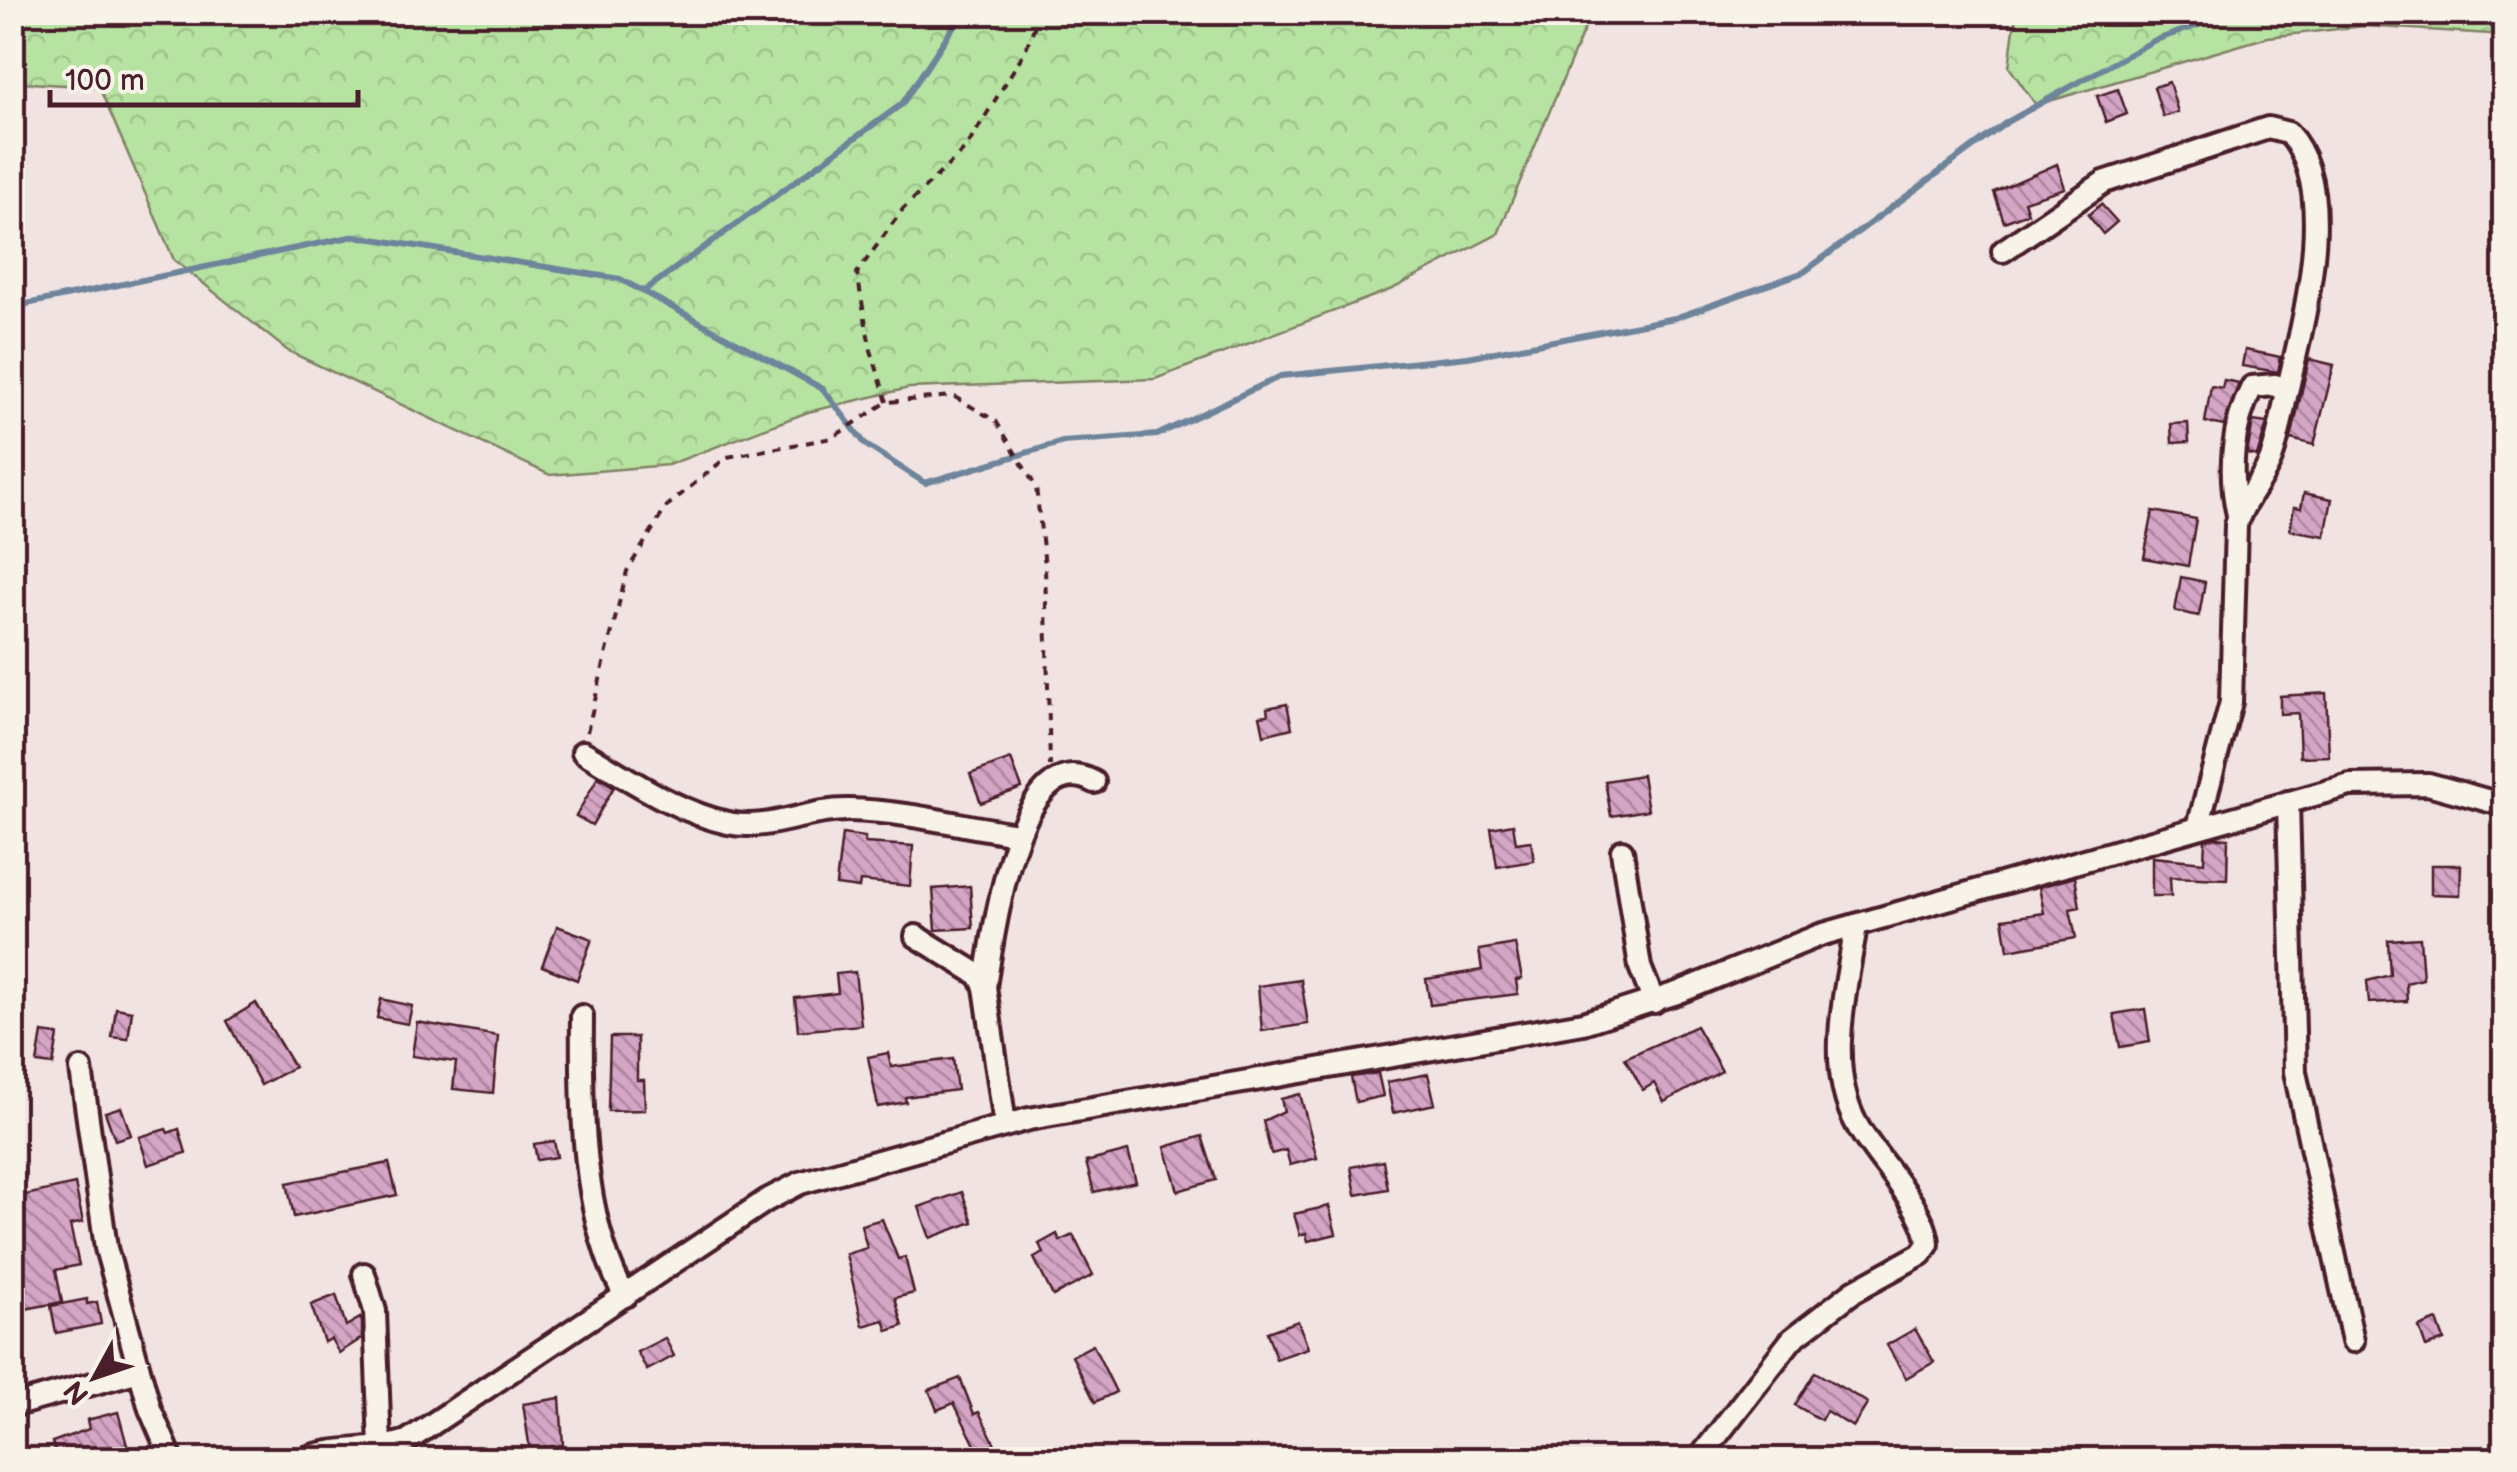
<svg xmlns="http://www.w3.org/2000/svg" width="2517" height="1472" viewBox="0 0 2517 1472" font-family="'Balsamiq Sans',sans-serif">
<defs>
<pattern id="forest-crowns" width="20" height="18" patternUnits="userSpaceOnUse" patternTransform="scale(2.5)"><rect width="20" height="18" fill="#b6e3a1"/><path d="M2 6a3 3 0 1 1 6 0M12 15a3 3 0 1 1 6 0" fill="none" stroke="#9ec28b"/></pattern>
<pattern id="building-back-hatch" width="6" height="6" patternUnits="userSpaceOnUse" patternTransform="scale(2.5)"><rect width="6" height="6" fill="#d4a5c5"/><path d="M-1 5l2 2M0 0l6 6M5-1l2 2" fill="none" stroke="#ae86a0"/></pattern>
</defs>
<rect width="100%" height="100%" fill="#f0e3e1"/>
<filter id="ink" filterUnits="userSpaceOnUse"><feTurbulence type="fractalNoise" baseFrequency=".01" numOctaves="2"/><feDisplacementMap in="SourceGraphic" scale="20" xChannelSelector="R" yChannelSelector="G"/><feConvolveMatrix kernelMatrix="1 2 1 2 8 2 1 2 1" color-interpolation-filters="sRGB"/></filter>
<g filter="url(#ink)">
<g fill="url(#forest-crowns)" stroke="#808166" stroke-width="2.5">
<polygon points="12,13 13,12 1591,13 1498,234 1392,289 1155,379 909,388 808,412 668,465 550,475 288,351 174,260 99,87 13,82"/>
<polygon points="2016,13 2504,12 2504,31 2490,34 2364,26 2268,37 2036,105 2009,67"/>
</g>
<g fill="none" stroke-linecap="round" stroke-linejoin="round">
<g stroke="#6d849b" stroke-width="6">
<polyline points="644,291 902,104 963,12"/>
<polyline points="12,307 355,236 620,279 823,389 866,445 925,483 1063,442 1157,435 1281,376 1468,357 1675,318 1804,272 2007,122 2153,41 2236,12"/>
</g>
</g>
<g fill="url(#building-back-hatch)" stroke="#4a1f2b" stroke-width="2.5">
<polygon points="2169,82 2178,112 2163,117 2154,87"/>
<polygon points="2118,89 2127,114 2106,122 2097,96"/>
<polygon points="2057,164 2065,188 2024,201 2028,213 2004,222 1994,192"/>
<polygon points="2101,204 2117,222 2103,234 2088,215"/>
<polygon points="2245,350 2281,357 2278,372 2242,366"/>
<polygon points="2309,359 2334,365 2314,445 2291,439"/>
<polygon points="2224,380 2239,383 2224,426 2205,422 2211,386 2222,388"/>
<polygon points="2253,421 2267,423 2257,456 2247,454"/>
<polygon points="2188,423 2189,442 2172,443 2171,424"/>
<polygon points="2304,493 2332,499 2325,536 2290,530 2294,507 2301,508"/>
<polygon points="2153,511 2196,519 2188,566 2144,558"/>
<polygon points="2181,577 2205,582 2199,616 2175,611"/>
<polygon points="2326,693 2329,756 2300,757 2298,713 2280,714 2280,696"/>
<polygon points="1287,704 1292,728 1264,735 1260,716 1268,715 1267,708"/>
<polygon points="1011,759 1022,788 981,803 970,774"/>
<polygon points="1642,775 1648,810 1611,816 1605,781"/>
<polygon points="598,777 614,787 592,825 576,816"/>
<polygon points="1513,824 1516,843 1531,841 1534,861 1497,867 1491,828"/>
<polygon points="842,834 865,837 865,843 913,846 910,886 860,881 859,888 836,885"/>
<polygon points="2214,838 2228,838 2227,879 2170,877 2171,896 2152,896 2152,857 2204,862 2205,840"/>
<polygon points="2431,865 2461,865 2460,895 2431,894"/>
<polygon points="2075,877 2080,907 2070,909 2076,938 2008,950 2003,919 2044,913 2039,887"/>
<polygon points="970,886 973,928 936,930 933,889"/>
<polygon points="557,926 592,939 577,980 542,966"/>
<polygon points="2420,938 2423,979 2406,983 2407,1001 2369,1003 2367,981 2390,975 2388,940"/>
<polygon points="1515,944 1522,979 1516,980 1518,994 1430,1005 1426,979 1482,970 1479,950"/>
<polygon points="855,972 861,1025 798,1031 795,998 838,993 836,974"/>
<polygon points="1301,980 1308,1024 1262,1031 1258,986"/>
<polygon points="381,999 412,1006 408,1024 377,1018"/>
<polygon points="256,1003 294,1067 261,1085 227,1021"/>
<polygon points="116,1008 132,1011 128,1039 112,1037"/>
<polygon points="2145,1009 2150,1042 2120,1047 2114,1014"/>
<polygon points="417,1022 498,1036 493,1093 453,1089 456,1062 412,1056"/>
<polygon points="1696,1026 1722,1071 1664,1102 1654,1083 1643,1090 1625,1058"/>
<polygon points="42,1033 58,1035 53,1065 37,1063"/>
<polygon points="610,1037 637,1037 637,1080 644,1080 645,1110 608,1111"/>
<polygon points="888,1053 891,1067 953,1059 957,1090 905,1097 906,1102 878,1107 868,1057"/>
<polygon points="1378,1073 1383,1096 1356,1102 1351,1077"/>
<polygon points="1428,1074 1435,1104 1393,1113 1387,1082"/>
<polygon points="1300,1094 1317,1158 1290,1165 1286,1150 1271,1154 1263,1121 1284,1111 1281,1099"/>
<polygon points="121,1107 131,1135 115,1140 105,1112"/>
<polygon points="166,1129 168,1133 179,1129 186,1153 148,1165 139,1137"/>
<polygon points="1202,1136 1216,1180 1178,1191 1165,1147"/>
<polygon points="554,1141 557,1157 537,1160 534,1144"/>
<polygon points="1128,1151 1136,1182 1094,1192 1086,1162"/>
<polygon points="1383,1161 1388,1189 1356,1195 1351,1167"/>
<polygon points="389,1163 397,1195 294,1217 287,1183"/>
<polygon points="75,1184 83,1222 70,1225 79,1265 56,1270 62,1302 25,1309 12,1262 12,1198"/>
<polygon points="962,1192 973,1222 930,1238 919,1207"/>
<polygon points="1329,1206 1336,1234 1308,1241 1306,1233 1300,1235 1294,1214"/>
<polygon points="882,1219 898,1259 905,1257 914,1293 895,1298 903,1326 888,1331 884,1320 863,1326 846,1254 867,1248 861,1225"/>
<polygon points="1057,1234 1060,1241 1073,1235 1093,1275 1053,1296 1034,1258 1044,1253 1039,1244"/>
<polygon points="336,1295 346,1326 360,1318 362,1321 362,1338 339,1353 331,1339 324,1342 311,1305"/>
<polygon points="87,1299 87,1304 97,1302 101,1324 56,1333 51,1306"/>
<polygon points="2437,1320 2444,1340 2426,1347 2419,1327"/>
<polygon points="1298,1321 1308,1348 1276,1359 1267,1332"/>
<polygon points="1915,1329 1934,1362 1906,1378 1887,1345"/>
<polygon points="665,1338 674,1356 647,1370 637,1352"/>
<polygon points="1093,1345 1116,1392 1095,1402 1072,1356"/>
<polygon points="1815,1372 1868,1403 1853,1427 1826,1411 1821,1420 1795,1405"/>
<polygon points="960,1378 974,1414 979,1412 997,1448 981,1457 954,1403 937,1410 929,1390"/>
<polygon points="560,1398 563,1445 530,1450 523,1404"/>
<polygon points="118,1412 128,1449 88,1460 58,1460 52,1442 89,1429 87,1420"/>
</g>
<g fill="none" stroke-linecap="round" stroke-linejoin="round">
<g stroke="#4a1f2b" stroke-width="28">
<g id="street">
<path d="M2003 251 2104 182 2268 128 2288 133C2341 189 2302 325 2287 392 2282 414 2279 437 2271 459 2262 482 2243 500 2236 525L2231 702 2198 827"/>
<path d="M2238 515C2228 472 2232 426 2252 387L2275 385 2287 391"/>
<path d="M583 752C628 778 676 812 728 823 767 832 808 809 849 810 905 811 961 826 1017 834"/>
<polyline points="2288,802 2295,1072 2353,1341"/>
<polyline points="1622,851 1640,967 1654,1002"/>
<polyline points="916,936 979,975 985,987 1005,1124"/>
<path d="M985 987C992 944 1016 739 1094 782"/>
<path d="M582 1016C581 1104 581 1218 625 1296"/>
<polyline points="81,1069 106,1248 150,1409 172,1460"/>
<polyline points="364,1274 375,1311 380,1448"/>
<polyline points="12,1406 139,1371"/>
<path d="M301 1460C335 1445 372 1453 407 1441L767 1200 800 1183 1029 1119 1583 1023 1677 993 1820 935 2350 785 2428 784 2504 805"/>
<path d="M1698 1460 1792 1339 1854 1291 1921 1254 1928 1244C1927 1209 1875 1158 1857 1125 1824 1066 1847 987 1856 925"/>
</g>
</g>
<g stroke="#4a1f2b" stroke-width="4" stroke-dasharray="8 8" stroke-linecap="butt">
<polyline points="887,402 870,347 857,273 903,209 966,148 1025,51 1040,12"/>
<polyline points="587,732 627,571 667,506 727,457 832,438 887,402 953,396 996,421 1036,487 1045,566 1050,766"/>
</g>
<use href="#street" stroke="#f7f3e8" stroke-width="20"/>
</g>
</g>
<rect width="2517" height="1472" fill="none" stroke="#f7f3e8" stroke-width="50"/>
<rect x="25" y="25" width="2467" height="1422" fill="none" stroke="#4a1f2b" stroke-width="4" filter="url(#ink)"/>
<g transform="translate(95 1377) rotate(230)" stroke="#f7f3e8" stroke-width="8" paint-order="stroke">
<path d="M0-8L18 38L0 25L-18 38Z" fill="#4a1f2b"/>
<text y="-15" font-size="28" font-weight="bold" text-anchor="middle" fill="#4a1f2b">N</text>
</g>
<path d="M50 90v15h308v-15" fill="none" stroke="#4a1f2b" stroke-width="5"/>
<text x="65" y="90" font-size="30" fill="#4a1f2b" stroke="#f7f3e8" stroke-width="8" paint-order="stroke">100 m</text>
</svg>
